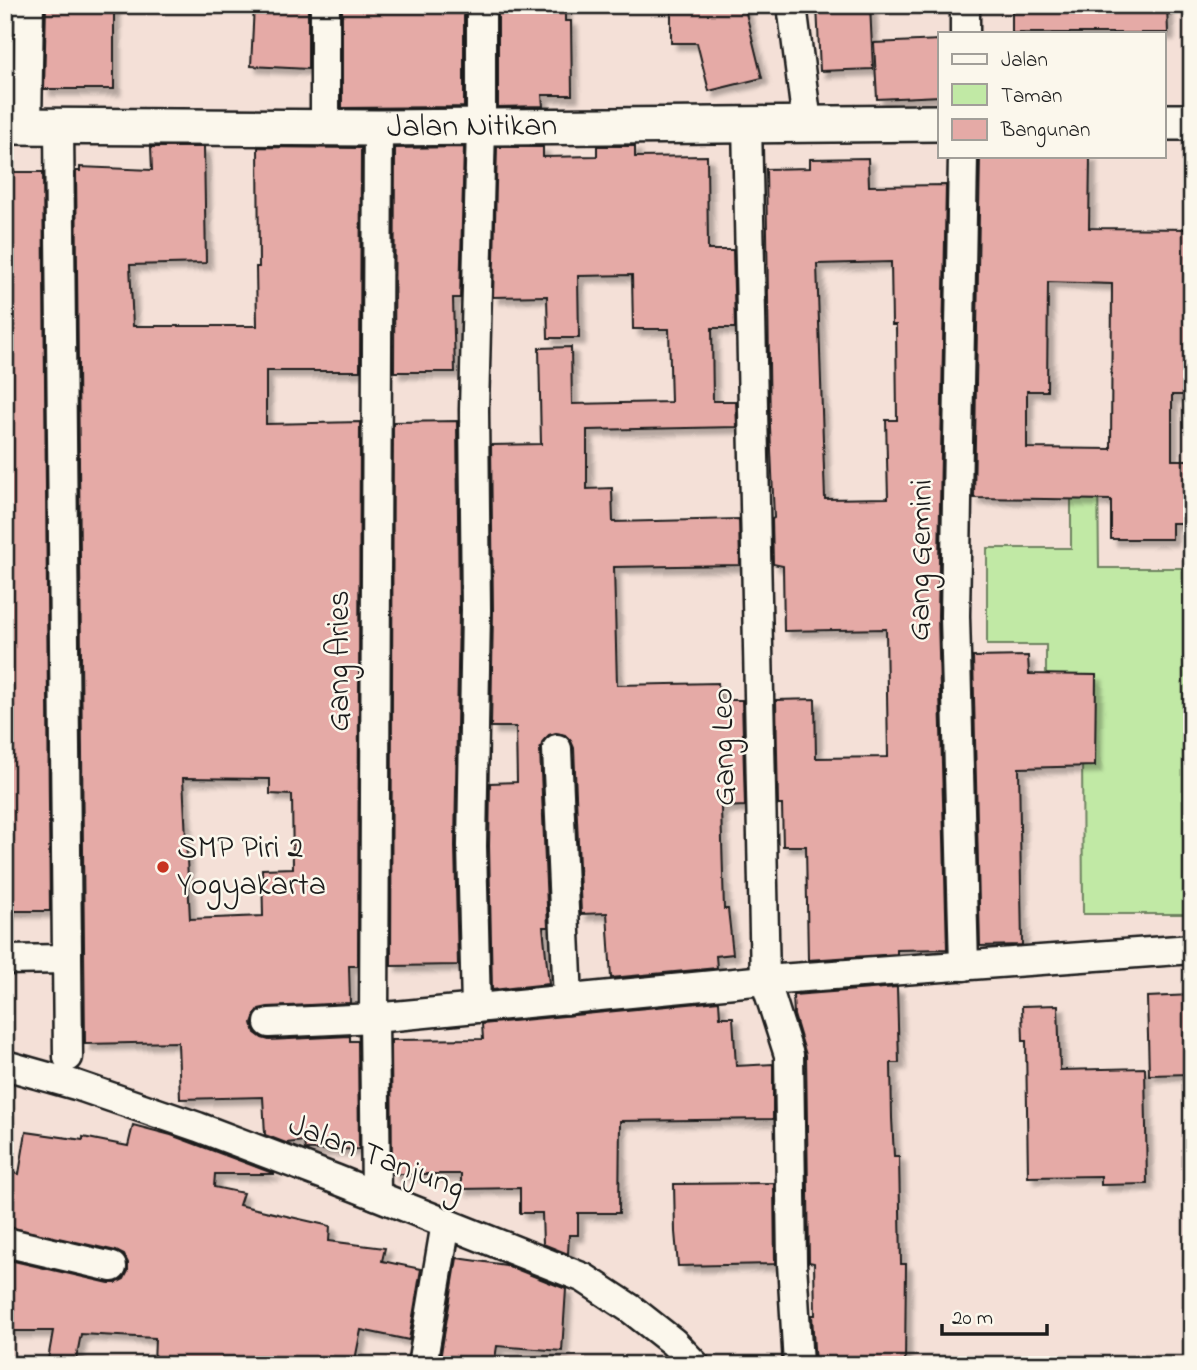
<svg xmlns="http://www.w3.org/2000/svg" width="1197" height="1370" viewBox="0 0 1197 1370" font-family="'Indie Flower',sans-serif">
<defs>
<filter id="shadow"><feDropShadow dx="6" dy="6" stdDeviation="2" flood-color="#0004"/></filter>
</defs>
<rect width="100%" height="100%" fill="#f4e0d7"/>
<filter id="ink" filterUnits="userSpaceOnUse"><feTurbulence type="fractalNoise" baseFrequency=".0143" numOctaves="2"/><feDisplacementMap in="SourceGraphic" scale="14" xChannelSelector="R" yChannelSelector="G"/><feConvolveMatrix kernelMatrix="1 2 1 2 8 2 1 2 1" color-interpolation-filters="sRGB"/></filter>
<g filter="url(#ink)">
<polygon fill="#c1e9a5" stroke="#6e8260" stroke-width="2" points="1071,474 1098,474 1099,568 1192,568 1192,914 1083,914 1082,752 1046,752 1046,645 987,645 987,548 1071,548"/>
<g fill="#e5aaa6" stroke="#1c1c1c" stroke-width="2" fill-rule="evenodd" filter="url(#shadow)">
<polygon points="46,5 114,5 114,89 44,89"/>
<polygon points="254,5 308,5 308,69 251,66"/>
<polygon points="342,5 464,5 464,107 342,108"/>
<polygon points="498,5 565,5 565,21 571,21 572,95 542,95 543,106 498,107"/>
<polygon points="671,5 744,5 762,78 709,91 697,43 671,43"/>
<polygon points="817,5 870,5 873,69 820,71"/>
<polygon points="1012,5 1167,5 1168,33 1012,33"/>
<polygon points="12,29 11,89 5,89 5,30"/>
<polygon points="940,40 940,96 877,99 874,43"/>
<polygon points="597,146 635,146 635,157 707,156 708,250 733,250 735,328 712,328 713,401 736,401 737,427 587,430 587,489 612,488 613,522 739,519 740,565 614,567 617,685 718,683 719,700 742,700 745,806 721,807 724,909 728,909 733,954 716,956 717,968 611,978 607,913 581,914 574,748 571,741 565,735 556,733 549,735 543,741 540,750 548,927 543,927 549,984 492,990 489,846 490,783 517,782 516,727 491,727 493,610 491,445 541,444 539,348 571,347 572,404 671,402 669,329 633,329 632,275 578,276 579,338 548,338 547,296 493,297 497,147 543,147 543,157 597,156"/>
<path d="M151 147H204L206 263 130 265 133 326H257L256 267H259L258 147 361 148 360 371H266V424L360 422 358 966H349L350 1003 268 1007 259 1009 255 1015 252 1023 255 1033 262 1038 269 1040 350 1036V1041H358L359 1149 305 1150 304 1141 286 1143 265 1135 263 1097 180 1099 178 1042 85 1044 76 171H80V167L152 170ZM183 778 270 779V794L292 795 293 868 262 869 263 916 190 919Z"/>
<polygon points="464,147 460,298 453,298 455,372 394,372 395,148"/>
<path d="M980 156H1090L1089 228 1192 229V395H1172V460H1192V523H1172V539H1111V500L974 498ZM1048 282 1112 284 1111 449 1027 448V391H1047Z"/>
<path d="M868 158 869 186 946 185 938 616 947 949 897 950V954L808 960 806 846H783L782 805H778L776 700 815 699 816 758 888 757 886 629 784 631 783 566 773 564 772 519 774 518 770 427 766 169 810 168V159ZM891 262 892 325H896L897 420H886L888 498 825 499 817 264Z"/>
<polygon points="5,172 43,172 50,911 5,911"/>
<polygon points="457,421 459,610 455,846 458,965 391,966 393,422"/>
<polygon points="1028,656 1029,674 1096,675 1095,766 1019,768 1022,945 980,946 973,657"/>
<polygon points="897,987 899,1063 891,1063 892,1118 894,1156 899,1156 901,1264 906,1264 905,1364 815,1365 812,1315 815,1315 814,1263 809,1262 806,1055 794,1015 793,995"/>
<polygon points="1192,995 1192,1074 1149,1075 1147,997"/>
<polygon points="719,1001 720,1017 733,1017 736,1066 773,1064 773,1119 620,1121 619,1213 578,1213 578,1235 569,1235 568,1254 543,1244 542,1213 520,1213 520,1188 461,1189 461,1174 392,1174 391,1040 483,1039 482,1024"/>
<polygon points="1058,1005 1060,1070 1145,1068 1147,1184 1101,1185 1101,1176 1028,1177 1026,1041 1023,1041 1022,1006"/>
<polygon points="133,1125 171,1135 275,1174 215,1174 214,1187 243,1193 239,1205 330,1226 329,1241 385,1248 382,1261 421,1269 409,1340 361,1330 354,1365 154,1365 155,1338 81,1334 75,1365 47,1365 53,1331 5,1331 5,1259 109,1283 116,1283 124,1279 128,1271 128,1263 124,1255 116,1251 5,1226 5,1172 19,1174 26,1132 83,1140 83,1137 128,1146"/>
<polygon points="774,1183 775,1264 678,1266 675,1232 674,1184"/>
<polygon points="457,1258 506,1265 566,1289 562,1351 497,1346 495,1359 487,1358 486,1365 439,1365"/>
</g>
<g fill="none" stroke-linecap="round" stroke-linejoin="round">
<g stroke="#1c1c1c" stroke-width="33">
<g id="minor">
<polyline points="792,5 807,123"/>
<polyline points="965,33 965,5"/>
<polyline points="747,123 765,980 789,1055 792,1263 798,1365"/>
<polyline points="27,126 29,5"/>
<polyline points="59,127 68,1057"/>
<polyline points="325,127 325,5"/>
<polyline points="963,156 955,616 964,966"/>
<polyline points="557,749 568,1000"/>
<polyline points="5,960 67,959"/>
<polyline points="476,1008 472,846 476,610 474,410 481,126 481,5"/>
<polyline points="269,1023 374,1018 765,980 1192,949"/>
<polyline points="5,1065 76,1085 198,1127 335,1179 584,1278 631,1309 673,1342 695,1365"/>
<polyline points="376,1195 374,1018 378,128"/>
<polyline points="5,1242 112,1267"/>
<polyline points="422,1365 446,1223"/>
</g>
</g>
<g stroke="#1c1c1c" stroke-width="40">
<g id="tertiary">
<polyline points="1164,122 1192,122"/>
<path id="s1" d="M5 126 378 128 940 123"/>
</g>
</g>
<use href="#minor" stroke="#fbf7ec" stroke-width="28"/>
<use href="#tertiary" stroke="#fbf7ec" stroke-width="35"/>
</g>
</g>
<circle fill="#c8321e" stroke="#fbf7ec" stroke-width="2.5" cx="163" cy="867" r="7"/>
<g text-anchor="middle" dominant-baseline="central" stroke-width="5" stroke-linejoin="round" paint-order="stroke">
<g font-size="32" fill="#1c1c1c" stroke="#fbf7ec">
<text stroke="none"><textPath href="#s1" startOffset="467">Jalan Nitikan</textPath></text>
<text transform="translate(922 560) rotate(-89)">Gang Gemini</text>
<text transform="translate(340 661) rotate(-90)">Gang Aries</text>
<text transform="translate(725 747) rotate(-91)">Gang Leo</text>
<text transform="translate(376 1158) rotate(21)">Jalan Tanjung</text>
</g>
<g font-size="32" fill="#1c1c1c" stroke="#fbf7ec" text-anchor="start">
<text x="177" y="849">SMP Piri 2<tspan x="177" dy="37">Yogyakarta</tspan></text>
</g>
</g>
<rect width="1197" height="1370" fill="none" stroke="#fbf7ec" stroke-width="28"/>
<rect x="14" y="14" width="1169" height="1342" fill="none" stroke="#1c1c1c" stroke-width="2.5" filter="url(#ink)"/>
<rect x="938" y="32" width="228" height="126" fill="#fbf7ec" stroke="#a29f99" stroke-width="2"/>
<rect x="952" y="54" width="35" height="10" fill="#fbf7ec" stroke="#a29f99" stroke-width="2"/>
<text x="1001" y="66" font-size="21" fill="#1c1c1c">Jalan</text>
<rect x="952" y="84" width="35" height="21" fill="#c1e9a5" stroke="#a29f99" stroke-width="2"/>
<text x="1001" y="102" font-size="21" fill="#1c1c1c">Taman</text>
<rect x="952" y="119" width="35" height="21" fill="#e5aaa6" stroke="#a29f99" stroke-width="2"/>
<text x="1001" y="136" font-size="21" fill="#1c1c1c">Bangunan</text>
<path d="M942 1324v10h105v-10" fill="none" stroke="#1c1c1c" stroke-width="3.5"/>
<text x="952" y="1324" font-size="21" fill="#1c1c1c" stroke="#fbf7ec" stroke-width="5" paint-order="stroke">20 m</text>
</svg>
